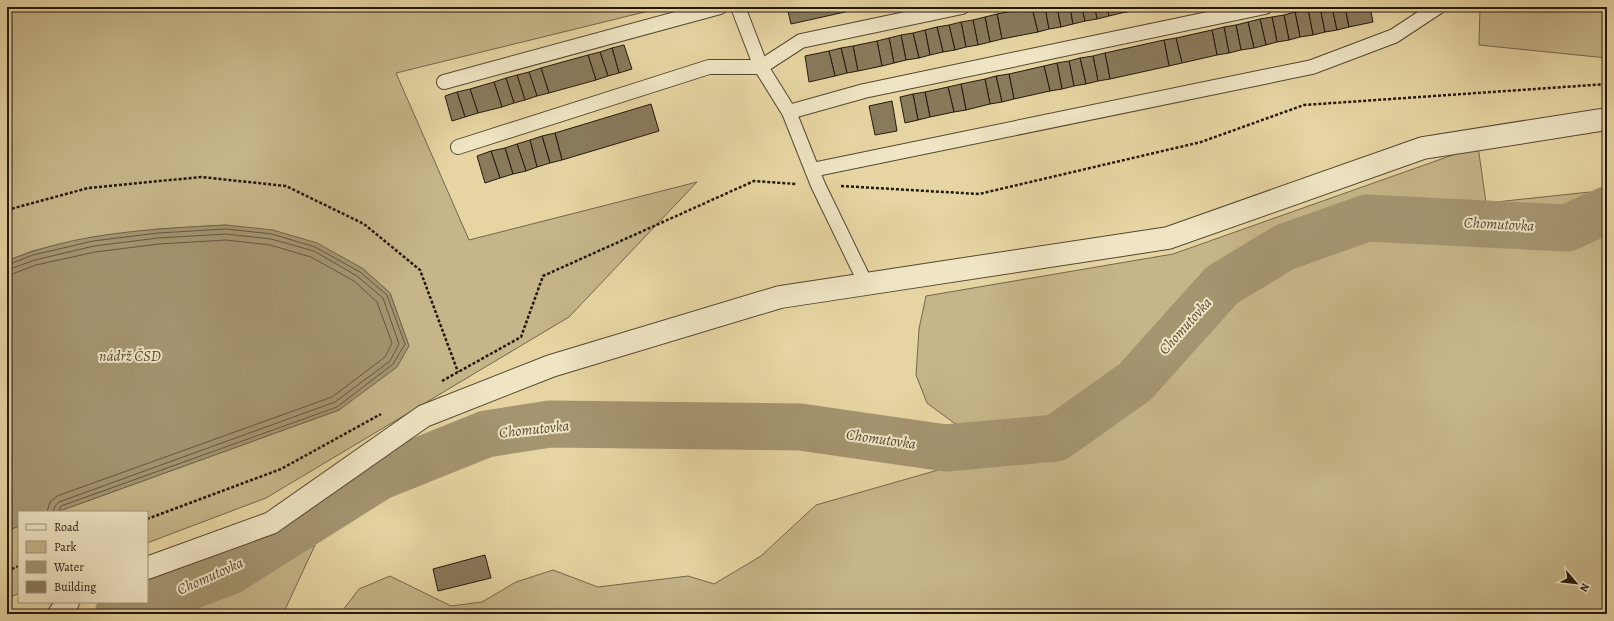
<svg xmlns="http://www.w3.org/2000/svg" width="1614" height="621" viewBox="0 0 1614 621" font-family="Alegreya,serif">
<rect width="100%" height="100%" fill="#e6d5a2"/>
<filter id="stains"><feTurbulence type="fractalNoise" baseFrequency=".005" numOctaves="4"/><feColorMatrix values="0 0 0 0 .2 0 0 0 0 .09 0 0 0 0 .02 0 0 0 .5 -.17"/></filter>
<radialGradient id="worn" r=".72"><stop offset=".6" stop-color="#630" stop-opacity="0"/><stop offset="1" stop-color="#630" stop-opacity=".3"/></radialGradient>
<g fill="#c5b589" stroke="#74664c">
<polygon points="7,7 665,7 396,73 469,240 697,182 569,317 266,498 147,543 147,512 57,512 339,410 409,346 390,293 362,268 226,225 158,229 93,237 32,251 7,261"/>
<polygon points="1480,7 1607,7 1607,58 1479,45"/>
<polygon points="1478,146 1486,203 1590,192 1607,221 1607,614 340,614 359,589 390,576 451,606 482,602 516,582 553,570 598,587 688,576 714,584 761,556 816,505 987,456 969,428 954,423 927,403 916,375 919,329 926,296 1173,254"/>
<polygon points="19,526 19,593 7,599 7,531"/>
<polygon points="315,545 283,614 182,614"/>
</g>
<path fill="#a49570" stroke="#716349" d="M226 225 273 230 317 243 362 268 390 293 409 346 397 367 339 410 57 512H19V526L7 531V261C76 232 153 229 226 225Z"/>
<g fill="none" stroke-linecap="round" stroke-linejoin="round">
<g stroke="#64563f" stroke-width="1">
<polyline points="7,265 33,255 93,241 158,233 226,229 272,234 315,247 360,272 387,295 405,344 393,364 337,407 61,506 58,512"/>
<polyline points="7,270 35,260 94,246 158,238 226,234 271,239 314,251 357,276 383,298 399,344 390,361 335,402 59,502 55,506 53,512"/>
<polyline points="7,276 36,265 95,252 159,244 226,240 270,245 311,257 354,281 377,302 392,343 385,357 332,397 57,496 50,502 47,512"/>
</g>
<polyline stroke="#a49570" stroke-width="47" points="118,614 230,571 379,477 486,434 550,424 800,427 946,448 1056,438 1135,382 1222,285 1285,247 1367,218 1567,228 1607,210"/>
</g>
<g fill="#897a5b" stroke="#24180e">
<polygon points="787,7 844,7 845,12 791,24"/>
<polygon points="844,7 857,7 858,9 845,12"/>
<polygon points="1032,7 1038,32 1002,39 997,14"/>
<polygon points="1032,7 1045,7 1049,29 1038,32"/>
<polygon points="1045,7 1057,7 1061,27 1049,29"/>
<polygon points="1057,7 1070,7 1073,24 1061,27"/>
<polygon points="1070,7 1082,7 1085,21 1073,24"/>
<polygon points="1082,7 1095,7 1097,19 1085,21"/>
<polygon points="1095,7 1107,7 1109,16 1097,19"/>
<polygon points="1107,7 1120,7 1121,13 1109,16"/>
<polygon points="1120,7 1132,7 1133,11 1121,13"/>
<polygon points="1132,7 1144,7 1145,8 1133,11"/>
<polygon points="1320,7 1325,32 1313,35 1308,9"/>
<polygon points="1320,7 1332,7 1337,30 1325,32"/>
<polygon points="1332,7 1345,7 1349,27 1337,30"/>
<polygon points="1345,7 1370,7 1373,22 1349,27"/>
<polygon points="1308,9 1313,35 1300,37 1295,12"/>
<polygon points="1295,12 1300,37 1289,40 1284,15"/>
<polygon points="997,14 1002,39 990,42 985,17"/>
<polygon points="1284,15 1289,40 1277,42 1272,17"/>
<polygon points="985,17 990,42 978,45 973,20"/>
<polygon points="1272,17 1277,42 1266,45 1260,19"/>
<polygon points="1260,19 1266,45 1254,48 1248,22"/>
<polygon points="973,20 978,45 966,47 961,22"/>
<polygon points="961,22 966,47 955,50 949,25"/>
<polygon points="1248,22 1254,48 1241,50 1236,25"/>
<polygon points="949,25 955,50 943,52 937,27"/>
<polygon points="1236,25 1241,50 1229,53 1224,27"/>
<polygon points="937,27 943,52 930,55 925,30"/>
<polygon points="1224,27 1229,53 1217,55 1212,30"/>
<polygon points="925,30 930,55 919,58 913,33"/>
<polygon points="1212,30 1217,55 1182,63 1176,38"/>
<polygon points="913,33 919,58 906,60 901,35"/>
<polygon points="901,35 906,60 894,63 889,38"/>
<polygon points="889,38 894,63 882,66 877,41"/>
<polygon points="1176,38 1182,63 1169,66 1164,40"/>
<polygon points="1164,40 1169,66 1110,79 1105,53"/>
<polygon points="877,41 882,66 858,71 853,46"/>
<polygon points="624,45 632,69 619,73 612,48"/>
<polygon points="853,46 858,71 847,73 841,48"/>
<polygon points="612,48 619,73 608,76 600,52"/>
<polygon points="841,48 847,73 835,76 829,51"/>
<polygon points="829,51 835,76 809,82 805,56"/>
<polygon points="600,52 608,76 596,80 588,55"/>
<polygon points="1105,53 1110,79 1098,81 1093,56"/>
<polygon points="588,55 596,80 549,93 541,68"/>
<polygon points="1093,56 1098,81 1086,84 1080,58"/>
<polygon points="1080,58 1086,84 1074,86 1069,61"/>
<polygon points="1069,61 1074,86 1062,89 1057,63"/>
<polygon points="1057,63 1062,89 1050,91 1044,66"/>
<polygon points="1044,66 1050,91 1014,99 1009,74"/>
<polygon points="541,68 549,93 537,96 529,72"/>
<polygon points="529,72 537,96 525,100 517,75"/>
<polygon points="1009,74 1014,99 1002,102 996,76"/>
<polygon points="517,75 525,100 514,103 506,78"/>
<polygon points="996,76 1002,102 990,104 985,79"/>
<polygon points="506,78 514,103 502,107 494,82"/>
<polygon points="985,79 990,104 966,110 961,84"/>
<polygon points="494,82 502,107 478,113 470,89"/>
<polygon points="961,84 966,110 954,112 948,87"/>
<polygon points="948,87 954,112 930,117 925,92"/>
<polygon points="470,89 478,113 465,117 457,92"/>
<polygon points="457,92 465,117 452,121 445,96"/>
<polygon points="925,92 930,117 918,120 913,94"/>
<polygon points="913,94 918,120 905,123 900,97"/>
<polygon points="892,101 897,131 875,135 869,106"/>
<polygon points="651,104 659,131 562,160 555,133"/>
<polygon points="555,133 562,160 550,163 542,136"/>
<polygon points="542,136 550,163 537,167 530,140"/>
<polygon points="530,140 537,167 526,171 517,144"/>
<polygon points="517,144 526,171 513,174 505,148"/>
<polygon points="505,148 513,174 500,178 491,151"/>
<polygon points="491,151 500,178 485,183 477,156"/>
<polygon points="485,555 491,578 438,591 433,569"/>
</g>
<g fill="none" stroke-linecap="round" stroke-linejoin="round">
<g stroke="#544733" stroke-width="16">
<g id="service">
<polyline points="738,7 761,67 789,112 818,185 866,284"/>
<polyline points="444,82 720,7"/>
<polyline points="789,112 864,91 1265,7"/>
<polyline points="458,147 709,67 761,67 801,41 962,7"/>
<polyline points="812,170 1312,67 1394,36 1438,7"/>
</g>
</g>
<g stroke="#544733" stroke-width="24">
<g id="tertiary">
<polyline points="147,568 271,523 424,416 551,366 780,297 1168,238 1423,148 1607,119"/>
<polyline points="59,614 68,602"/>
</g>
</g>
<g stroke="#24180e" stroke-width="2.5" stroke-dasharray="3 2" stroke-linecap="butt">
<polyline points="841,186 979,194 1201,142 1304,105 1607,84"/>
<polyline points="7,210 88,188 201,177 286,186 364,224 420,270 458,372"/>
<polyline points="442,381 521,337 543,276 754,181 796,184"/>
<polyline points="147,519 281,469 381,414"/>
<polyline points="7,571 19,566"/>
</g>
<use href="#service" stroke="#efe4c3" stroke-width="14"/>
<use href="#tertiary" stroke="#efe4c3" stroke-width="22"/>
</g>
<g text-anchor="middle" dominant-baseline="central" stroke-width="4" stroke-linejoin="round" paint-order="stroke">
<g font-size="15" font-style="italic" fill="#574a35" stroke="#efe4c3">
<text transform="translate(1499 224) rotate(3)">Chomutovka</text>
<text transform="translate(1185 326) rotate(-48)">Chomutovka</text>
<text x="130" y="356">nádrž ČSD</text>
<text transform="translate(534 429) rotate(-6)">Chomutovka</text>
<text transform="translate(881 439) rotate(8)">Chomutovka</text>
<text transform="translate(210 576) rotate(-24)">Chomutovka</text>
</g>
</g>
<rect width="1614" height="621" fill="none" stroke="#e6d5a2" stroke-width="24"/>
<rect x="8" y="8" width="1598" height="605" fill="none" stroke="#24180e" stroke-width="2"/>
<rect x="12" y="12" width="1590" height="597" fill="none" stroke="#24180e"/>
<rect x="18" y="511" width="130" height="92" fill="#efe4c3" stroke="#9e927b"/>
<rect x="26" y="524" width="20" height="6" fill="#efe4c3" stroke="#9e927b"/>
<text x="54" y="531" font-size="12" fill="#24180e">Road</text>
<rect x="26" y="541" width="20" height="12" fill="#c5b589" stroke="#9e927b"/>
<text x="54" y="551" font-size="12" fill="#24180e">Park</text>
<rect x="26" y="561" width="20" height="12" fill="#a49570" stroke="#9e927b"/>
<text x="54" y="571" font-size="12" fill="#24180e">Water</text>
<rect x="26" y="581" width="20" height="12" fill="#897a5b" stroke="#9e927b"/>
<text x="54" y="591" font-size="12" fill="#24180e">Building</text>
<g transform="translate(1576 583) rotate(118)" stroke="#efe4c3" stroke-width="3" paint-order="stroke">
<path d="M0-3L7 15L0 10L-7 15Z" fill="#24180e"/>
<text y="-6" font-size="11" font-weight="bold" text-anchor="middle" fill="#24180e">N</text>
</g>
<rect width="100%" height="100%" filter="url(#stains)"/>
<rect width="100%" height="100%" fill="url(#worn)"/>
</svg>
